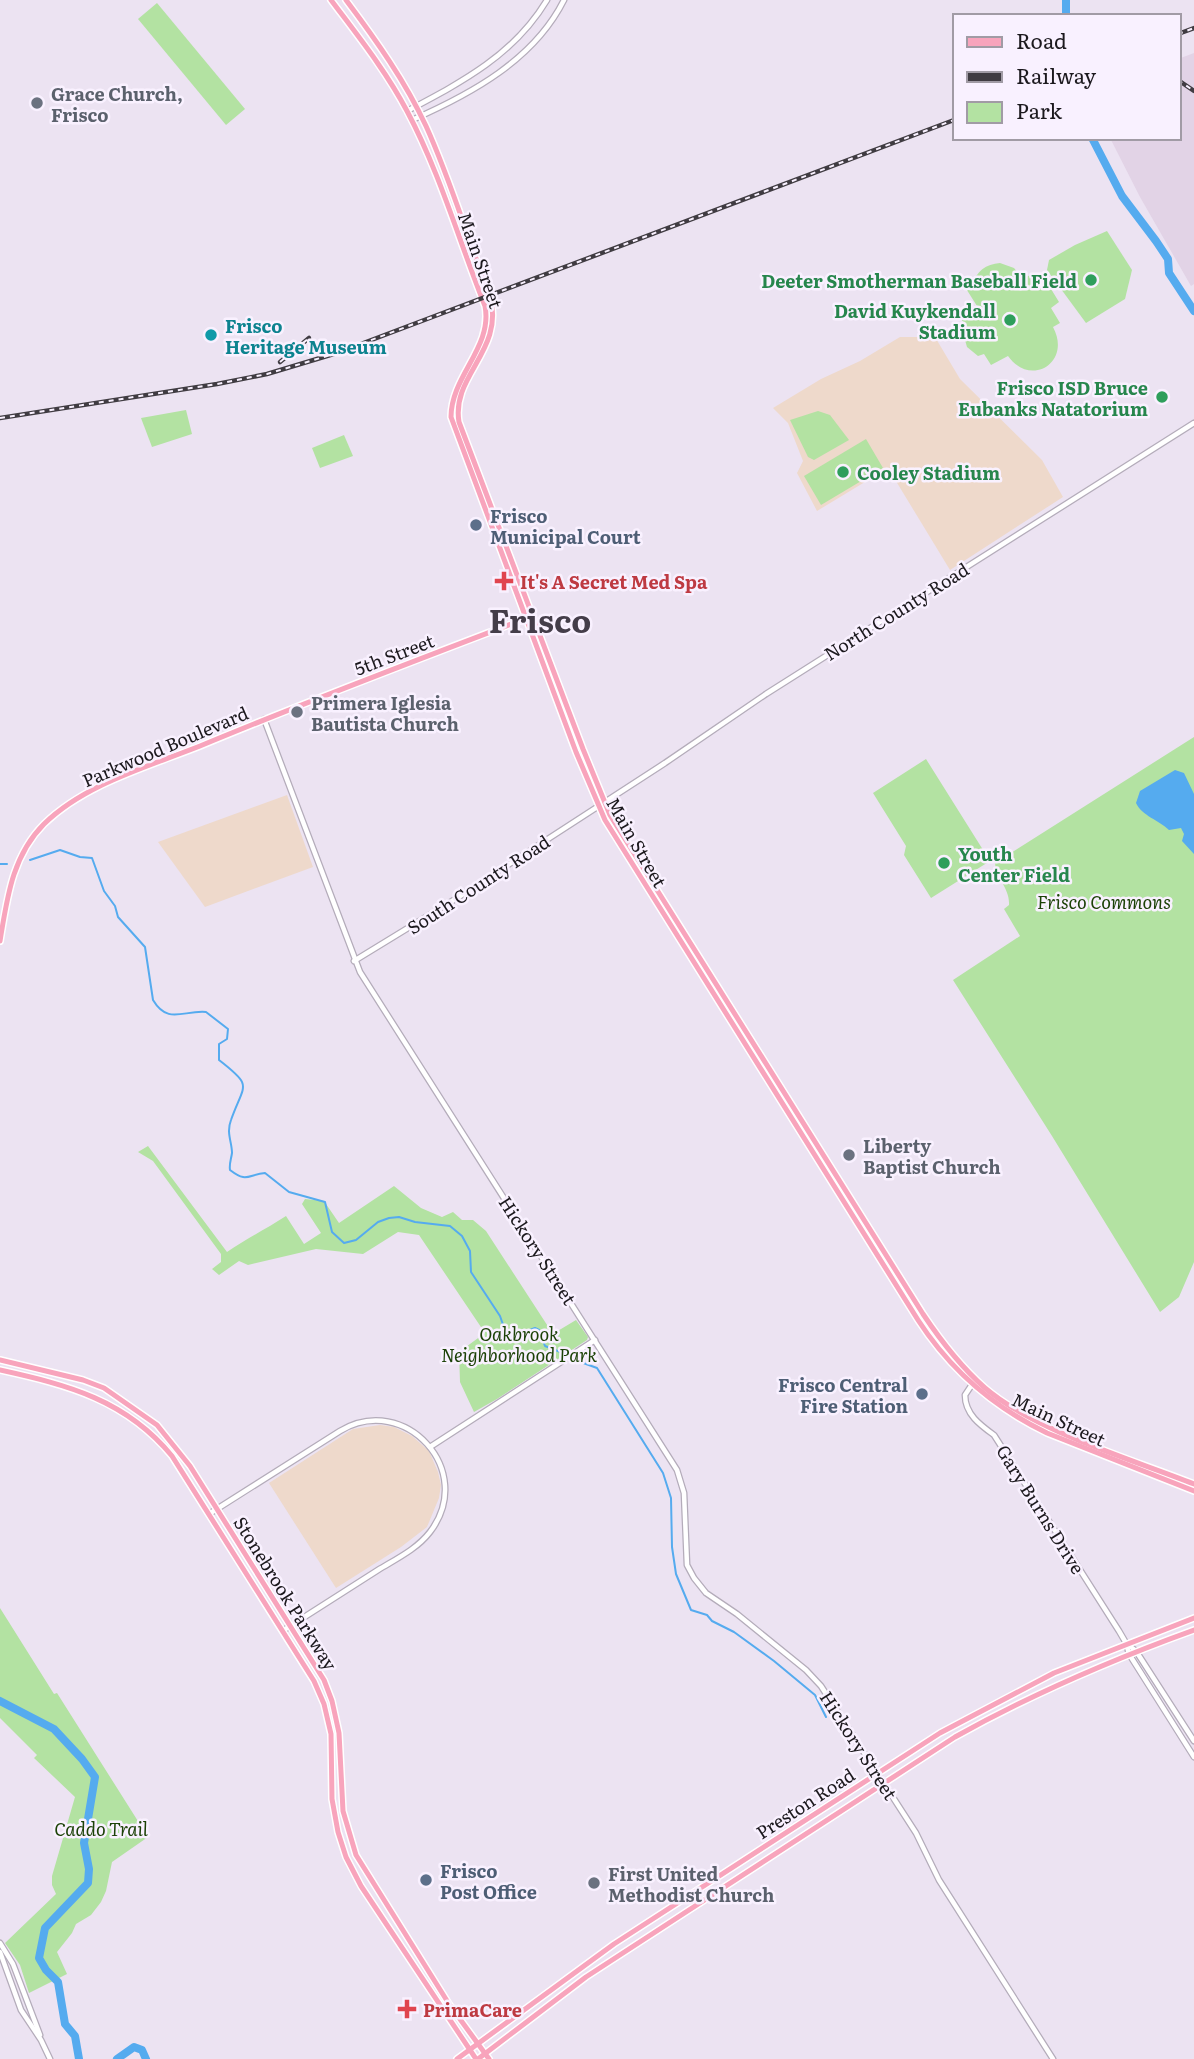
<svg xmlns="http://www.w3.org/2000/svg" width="1194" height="2059" viewBox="0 0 1194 2059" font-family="Literata,serif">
<rect width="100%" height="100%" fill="#ece3f2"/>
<polygon fill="#e2d3e6" points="1194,53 1194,284 1191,286 1140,197 1110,138 1178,138 1178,59"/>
<g fill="#eed9cb">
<polygon points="900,337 935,337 960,379 1042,460 1063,497 950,570 888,468 817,511 797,473 803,461 788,423 773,408 821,379 860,361"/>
<polygon points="287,795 313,867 205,907 158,842"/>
<polygon points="380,1425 394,1427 412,1436 429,1451 438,1472 441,1485 439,1498 427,1527 401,1547 336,1588 269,1483 353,1429"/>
</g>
<g fill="#b3e2a2">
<polygon points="157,3 245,109 226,125 138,19"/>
<polygon points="1107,231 1132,270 1125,299 1086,323 1047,270 1049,260 1075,245"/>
<path d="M1000 263 1014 268 1023 279 1030 275 1039 289 1048 284 1059 302 1051 308 1060 323 1053 327C1072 362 1031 388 1008 356L991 365 984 354 978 356 967 347 963 333 967 328 960 317 977 306 965 287 970 284 972 286C976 271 986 264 1000 263Z"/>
<polygon points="186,410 192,434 152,447 141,418"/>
<polygon points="818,411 830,415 849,440 814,460 808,457 790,420"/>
<polygon points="344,435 353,456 320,468 312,448"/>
<polygon points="866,439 883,468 821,505 804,476"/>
<path d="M1194 737V1262L1179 1297 1160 1312 1052 1136 953 980 1020 936 1004 909 1009 905C1010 888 996 879 995 863Z"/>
<polygon points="926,759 990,861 931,898 904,855 906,846 873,793"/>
<path d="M148 1146 227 1252C246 1239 266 1229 286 1216L304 1244 321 1233 302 1204 305 1199 324 1201 339 1223 394 1186 421 1208 442 1217 453 1212 462 1220H473L486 1231 551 1331 556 1332 576 1320 588 1337 587 1340 497 1399 474 1412 460 1382 459 1352 485 1333 419 1235 398 1232 363 1254 316 1249 248 1265 239 1261 219 1275 212 1269 221 1262V1254L153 1161 138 1152Z"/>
<polygon points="0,1608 54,1694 57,1693 148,1837 112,1862 106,1891 101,1902 91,1915 76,1924 72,1933 57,1952 67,1974 29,1993 20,1965 5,1943 56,1894 52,1885 52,1876 75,1797 34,1758 37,1755 0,1718"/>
</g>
<path fill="#55abef" d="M1175 770 1184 773 1194 794V854L1182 841 1184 834 1181 828 1169 830C1159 820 1142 816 1136 803L1140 791Z"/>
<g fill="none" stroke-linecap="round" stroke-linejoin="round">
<g stroke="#55abef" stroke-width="2">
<path d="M30 860 60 850 80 857 92 858 104 891 115 906 118 917 145 947 153 1000C168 1025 183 1010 206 1012L228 1029 227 1039 219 1044V1060C254 1087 244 1083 231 1120 226 1133 232 1142 232 1153 231 1160 229 1164 230 1170 247 1183 247 1175 265 1173L289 1192 325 1202 332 1232 344 1243 356 1240 378 1222 389 1218 399 1217 415 1222 450 1226 462 1236 470 1251 471 1272 500 1316 507 1336 512 1337 535 1328 539 1330 545 1346 563 1353"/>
<polyline points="0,864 7,864"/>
<polyline points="575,1360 597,1368 663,1473 671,1498 672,1547 676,1574 691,1610 707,1615 712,1621 734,1632 774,1661 815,1695 826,1717"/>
</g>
<g stroke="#55abef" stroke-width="8">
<polyline points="1066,16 1066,0"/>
<polyline points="1092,138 1122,196 1156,241 1168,259 1169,273 1194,311"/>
<polyline points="0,1701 54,1729 82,1759 95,1777 84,1843 89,1869 88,1883 45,1928 39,1958 46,1970 58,1982 65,2024 75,2036 79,2059"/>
<polyline points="117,2059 134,2047 142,2050 146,2059"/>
</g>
<g stroke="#b4acba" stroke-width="7">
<g id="minor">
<path d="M407 111C462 82 514 55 547 0"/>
<path d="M412 120C471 94 534 60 564 0"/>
<polyline points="264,719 360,972 677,1470 684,1493 687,1565 694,1578 706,1593 737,1614 806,1670 821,1686 916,1833 939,1880 1053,2059"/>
<polyline points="354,961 457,898 665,763 766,694 1194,423"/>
<path d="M973 1383 965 1395C965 1414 980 1425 994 1435L1119 1631 1126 1643 1129 1654 1194 1757"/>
<polyline points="430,1447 595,1340"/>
<path d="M209 1514 340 1431C405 1392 477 1471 430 1532 417 1549 396 1559 378 1570 347 1590 315 1610 284 1630"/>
<polyline points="1127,1644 1136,1651 1194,1741"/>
<polyline points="0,1943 13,1964 40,2035"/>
<polyline points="0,1952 21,2010 41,2040 50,2059"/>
</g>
</g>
<g stroke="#fff" stroke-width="8">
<g id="major">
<path d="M331 0C358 36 386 71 407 111 440 173 459 241 485 306 493 347 451 376 451 417L576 752 605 820 918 1320C951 1371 993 1407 1047 1433L1194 1491"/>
<path d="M346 0C376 40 405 81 426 126 451 181 468 240 490 296 505 351 451 375 459 422L583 749 610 815 923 1314C941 1341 960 1366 985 1388 1035 1431 1131 1459 1194 1484"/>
<path d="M0 941C7 899 12 856 44 824 85 784 147 767 200 746 308 701 417 660 527 618"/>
<polyline points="0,1360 83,1380 104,1388 157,1425 190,1466 324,1680 332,1701 339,1733 343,1811 356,1855 449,2004 489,2059"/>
<path d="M0 1370C68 1385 126 1400 172 1456L314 1681 324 1704 331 1734 332 1799 338 1832 346 1857 361 1886 476 2059"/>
<polyline points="457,2059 614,1944 940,1733 1054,1673 1194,1618"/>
<path d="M478 2059 586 1977 955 1737C1032 1694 1111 1660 1194 1630"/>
</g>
</g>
<use href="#minor" stroke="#fff" stroke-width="4.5"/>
<use href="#major" stroke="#f8a4bc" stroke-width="5"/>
<g stroke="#403c42" stroke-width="4.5">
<g id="rail">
<polyline points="1178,34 1194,28"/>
<polyline points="1178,80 1194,91"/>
<polyline points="280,362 309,338"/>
<polyline points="0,418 217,384 267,374 337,353 954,120"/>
</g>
</g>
<use href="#rail" stroke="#f9f1ff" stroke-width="2" stroke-dasharray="5" stroke-linecap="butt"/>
</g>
<g fill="#6b7280" stroke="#f9f1ff" stroke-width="2.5">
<circle cx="37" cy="103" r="7"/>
<circle cx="297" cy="712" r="7"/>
<circle cx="849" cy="1155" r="7"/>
<circle cx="594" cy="1883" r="7"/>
</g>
<g fill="#2e9e5b" stroke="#f9f1ff" stroke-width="2.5">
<circle cx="1091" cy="280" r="7"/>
<circle cx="1010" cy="320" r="7"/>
<circle cx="1162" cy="397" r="7"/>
<circle cx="843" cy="472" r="7"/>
<circle cx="944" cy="863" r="7"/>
</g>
<circle fill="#0f9aa8" stroke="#f9f1ff" stroke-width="2.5" cx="211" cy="335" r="7"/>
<g fill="#5c6f8a" stroke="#f9f1ff" stroke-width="2.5">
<circle cx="476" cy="525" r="7"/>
<circle cx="922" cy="1394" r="7"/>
<circle cx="426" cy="1880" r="7"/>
</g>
<g fill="#e0444e" stroke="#f9f1ff" stroke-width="2.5">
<path d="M500.5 570.5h7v7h7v7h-7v7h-7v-7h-7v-7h7z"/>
<path d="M403.5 1998.5h7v7h7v7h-7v7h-7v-7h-7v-7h7z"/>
</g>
<g text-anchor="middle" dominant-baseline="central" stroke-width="5" stroke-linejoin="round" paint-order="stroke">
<g font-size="18" font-weight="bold" fill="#5b616d" stroke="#f9f1ff" text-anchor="start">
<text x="51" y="93">Grace Church,<tspan x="51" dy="21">Frisco</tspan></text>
<text x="311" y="702">Primera Iglesia<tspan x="311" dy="21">Bautista Church</tspan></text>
<text x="863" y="1145">Liberty<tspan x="863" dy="21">Baptist Church</tspan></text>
<text x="608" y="1873">First United<tspan x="608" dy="21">Methodist Church</tspan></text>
</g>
<g font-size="18" fill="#1c191e" stroke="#f9f1ff">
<text transform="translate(481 260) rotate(71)">Main Street</text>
<text transform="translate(896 611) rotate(-32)">North County Road</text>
<text transform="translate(394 654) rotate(-21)">5th Street</text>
<text transform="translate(165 746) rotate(-23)">Parkwood Boulevard</text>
<text transform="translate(637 842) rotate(60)">Main Street</text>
<text transform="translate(478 884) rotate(-33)">South County Road</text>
<text transform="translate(538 1250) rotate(57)">Hickory Street</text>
<text transform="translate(1059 1419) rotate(25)">Main Street</text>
<text transform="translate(1041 1509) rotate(58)">Gary Burns Drive</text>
<text transform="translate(286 1593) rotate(58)">Stonebrook Parkway</text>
<text transform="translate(859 1745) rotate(57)">Hickory Street</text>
<text transform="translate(805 1803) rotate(-33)">Preston Road</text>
</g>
<g font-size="18" font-weight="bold" fill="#27864d" stroke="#f9f1ff" text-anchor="end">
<text x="1077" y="280">Deeter Smotherman Baseball Field</text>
<text x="996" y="310">David Kuykendall<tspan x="996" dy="21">Stadium</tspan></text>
<text x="1148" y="387">Frisco ISD Bruce<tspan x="1148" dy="21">Eubanks Natatorium</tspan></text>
<text x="857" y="472" text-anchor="start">Cooley Stadium</text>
<text x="958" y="853" text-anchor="start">Youth<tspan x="958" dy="21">Center Field</tspan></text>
</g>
<g font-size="18" font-weight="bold" fill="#0d838f" stroke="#f9f1ff" text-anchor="start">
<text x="225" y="325">Frisco<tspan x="225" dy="21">Heritage Museum</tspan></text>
</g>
<g font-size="18" font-weight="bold" fill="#4e5e75" stroke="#f9f1ff" text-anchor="start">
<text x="490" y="515">Frisco<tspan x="490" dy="21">Municipal Court</tspan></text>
<text x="908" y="1384" text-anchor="end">Frisco Central<tspan x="908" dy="21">Fire Station</tspan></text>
<text x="440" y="1870">Frisco<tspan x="440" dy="21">Post Office</tspan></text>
</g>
<g font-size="18" font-weight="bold" fill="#be3a42" stroke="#f9f1ff" text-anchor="start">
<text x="520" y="581">It's A Secret Med Spa</text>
<text x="423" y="2009">PrimaCare</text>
</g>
<g font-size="18" font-style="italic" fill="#1c4207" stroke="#f9f1ff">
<text x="1104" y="901">Frisco Commons</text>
<text x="519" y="1333">Oakbrook<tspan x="519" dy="21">Neighborhood Park</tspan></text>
<text x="101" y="1828">Caddo Trail</text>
</g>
<g font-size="32" font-weight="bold" fill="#443d49" stroke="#f9f1ff">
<text x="540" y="619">Frisco</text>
</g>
</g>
<rect x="953" y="14" width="228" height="126" fill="#f9f1ff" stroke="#a19ba5" stroke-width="2"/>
<rect x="967" y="37" width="35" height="10" fill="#f8a4bc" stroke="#a19ba5" stroke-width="2"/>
<text x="1016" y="49" font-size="21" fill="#1c191e">Road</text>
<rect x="967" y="72" width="35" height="10" fill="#403c42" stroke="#a19ba5" stroke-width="2"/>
<text x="1016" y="84" font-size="21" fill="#1c191e">Railway</text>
<rect x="967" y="102" width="35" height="21" fill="#b3e2a2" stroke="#a19ba5" stroke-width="2"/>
<text x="1016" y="119" font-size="21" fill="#1c191e">Park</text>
</svg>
